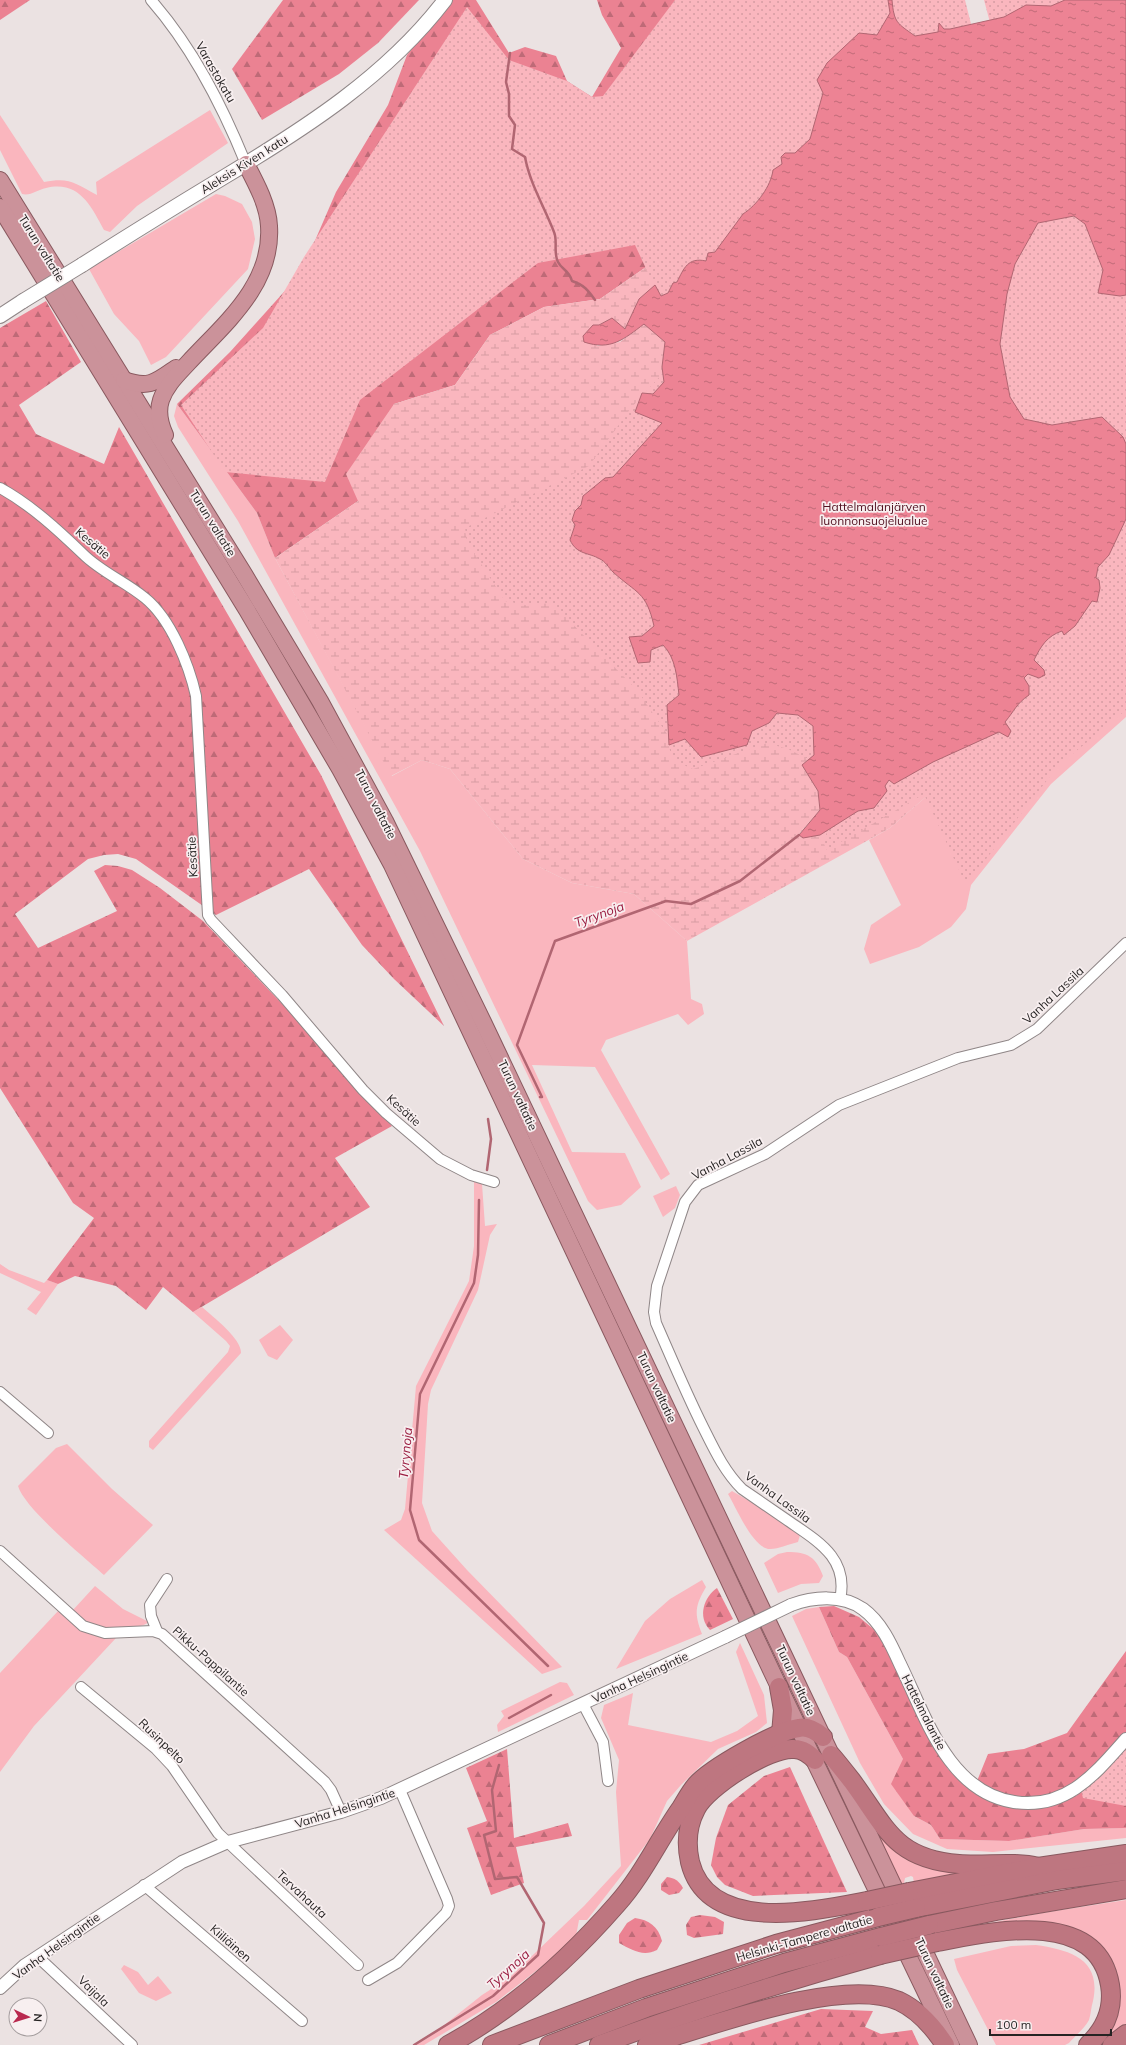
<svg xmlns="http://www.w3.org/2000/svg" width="1126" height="2045" viewBox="0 0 1126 2045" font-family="Mulish,sans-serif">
<defs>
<pattern id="forest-firs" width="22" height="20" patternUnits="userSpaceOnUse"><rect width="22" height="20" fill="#eb8292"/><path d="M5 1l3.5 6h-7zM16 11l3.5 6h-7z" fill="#be6a77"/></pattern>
<pattern id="wetland-marsh" width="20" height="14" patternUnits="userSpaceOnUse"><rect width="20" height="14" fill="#fab6be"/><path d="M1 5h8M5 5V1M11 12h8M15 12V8" fill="none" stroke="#d69ca3"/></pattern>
<pattern id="park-dots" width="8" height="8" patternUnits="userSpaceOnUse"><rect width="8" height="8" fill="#fab6be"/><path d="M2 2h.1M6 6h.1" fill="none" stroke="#d69ca3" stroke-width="1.8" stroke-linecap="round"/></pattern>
<pattern id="water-ripples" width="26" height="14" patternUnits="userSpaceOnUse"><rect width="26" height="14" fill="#ed8394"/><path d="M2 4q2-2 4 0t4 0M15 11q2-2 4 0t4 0" fill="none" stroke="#c06b78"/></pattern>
</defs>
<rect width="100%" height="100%" fill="#ebe2e2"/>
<g fill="#fab6be">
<path d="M210 110 228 143 137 206 110 232 104 230C91 206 79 180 46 188 37 190 31 196 22 194L0 150V115L44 182C70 177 74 183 97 195L96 182Z"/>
<polygon points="216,194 225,196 242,204 252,222 255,239 248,269 166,357 151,365 139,341 114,314 89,269"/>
<polygon points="177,404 257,513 275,558 392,776 422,760 450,769 523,859 572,883 634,894 687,941 691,999 702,1004 704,1014 688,1025 678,1014 606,1040 601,1050 670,1174 661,1180 595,1067 532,1065 572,1152 625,1153 641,1187 621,1205 597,1210 588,1201 420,851 238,521 178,427 174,416"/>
<polygon points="1126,644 1126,717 1051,784 971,885 966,909 951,927 919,947 870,964 864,949 871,925 901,905 869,840 890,828 943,782"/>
<polygon points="474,1181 482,1184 485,1226 497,1224 490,1235 478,1290 431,1390 428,1404 422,1503 432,1531 467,1570 562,1667 542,1674 384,1530 401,1520 405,1509 416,1386 469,1281 474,1246"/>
<polygon points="676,1186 680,1195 675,1208 663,1217 653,1196"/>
<polygon points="0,1264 9,1270 44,1283 47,1280 58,1284 36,1315 27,1309 41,1292 0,1273"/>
<path d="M202 1307C213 1317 242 1339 241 1353L153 1450 149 1447V1441L228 1352 230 1346 226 1341 193 1312Z"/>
<polygon points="280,1325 293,1340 277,1360 268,1356 259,1340"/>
<path d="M67 1444 112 1489 153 1525 104 1575C84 1557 25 1509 18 1486L56 1448Z"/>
<path d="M732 1491 765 1510 800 1535 798 1542C789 1544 779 1549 770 1549 753 1549 736 1507 728 1494Z"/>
<path d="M787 1552C808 1552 816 1557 823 1576L819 1583 801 1584 778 1593 764 1563 778 1554Z"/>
<path d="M702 1580 706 1587C695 1606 694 1613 702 1634L616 1669 645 1621 670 1599Z"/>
<path d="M95 1586 123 1609 149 1622C139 1630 105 1630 93 1625 85 1622 79 1616 73 1610Z"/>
<polygon points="819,1607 839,1652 847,1657 903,1759 914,1816 931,1825 940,1839 1009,1841 1084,1829 1126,1828 1126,1838 993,1852 947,1849 913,1834 884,1804 860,1763 792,1616 806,1609"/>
<path d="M59 1610C82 1629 85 1635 116 1638L34 1726 0 1772V1673Z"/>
<polygon points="740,1643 764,1695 767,1723 756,1732 718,1749 681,1785 667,1801 650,1839 587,1920 579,1920 576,1936 550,1960 496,2002 424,2045 415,2045 428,2038 482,1995 510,1977 584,1906 621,1866 616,1792 619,1760 601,1718 604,1705 633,1693 628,1725 711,1742 737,1731 758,1716 736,1652"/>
<polygon points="560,1682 567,1683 574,1695 498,1732 497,1725 504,1716 501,1711"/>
<polygon points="871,1819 893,1842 985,1869 914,1883 913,1877 911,1876 905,1878 904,1883 900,1884 884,1852"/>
<polygon points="1126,1900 1126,2029 1106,2045 1100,2045 1115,2008 1083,1938 943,1932 1042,1913"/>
<path d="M1036 1945C1070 1950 1102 1959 1093 2001 1091 2007 1091 2014 1089 2020 1085 2028 1075 2036 1069 2043L1065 2045H996L957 1970 954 1959 1011 1946Z"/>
<polygon points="124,1965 138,1972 148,1985 158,1976 172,1993 156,2001 139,1993 121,1969"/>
</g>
<g fill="url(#forest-firs)">
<polygon points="0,0 30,0 0,20"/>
<polygon points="283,0 419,0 378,43 339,74 262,120 232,69"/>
<polygon points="452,0 476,0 509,53 525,47 556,56 567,81 592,97 621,48 602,15 597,0 878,0 659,258 600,299 544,307 490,335 455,385 394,404 358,501 275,558 257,513 177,404 230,352 301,273 336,192 388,105 407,55"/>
<polygon points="46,301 81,362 19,405 36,434 104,464 119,427 321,775 444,1026 394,979 362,945 309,869 216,915 136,859 118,854 104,855 88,859 15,914 38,948 117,911 94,871 105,865 118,866 132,870 160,888 203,921 288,1010 392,1126 335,1158 370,1207 193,1312 163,1287 146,1310 116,1286 75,1276 58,1284 47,1280 94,1218 73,1203 0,1088 0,328"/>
<path d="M717 1588 733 1619 710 1630C697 1617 704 1597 717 1588Z"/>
<polygon points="834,1606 859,1617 877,1632 948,1769 963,1782 996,1800 1076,1796 1126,1744 1126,1828 1084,1829 1009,1841 940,1839 931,1825 914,1816 891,1784 903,1759 847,1657 839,1652 819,1607"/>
<polygon points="1126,1651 1126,1733 1100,1763 1069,1788 1040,1798 1007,1796 977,1781 988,1754 1024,1749 1067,1733"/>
<polygon points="507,1749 514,1838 568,1823 572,1836 516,1847 524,1883 491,1895 467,1828 487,1821 466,1768"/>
<polygon points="790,1767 847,1892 753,1896 725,1885 717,1877 711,1865 716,1838 728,1805 764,1776"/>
<path d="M667 1877C675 1878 679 1881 683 1888L679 1893 669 1895 661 1890V1884Z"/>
<polygon points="700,1915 715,1917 724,1922 723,1934 694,1938 687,1935 686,1925 691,1917"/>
<path d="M635 1918C649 1920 658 1926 662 1941L657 1950C643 1957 632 1950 619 1943V1935L627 1923Z"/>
<polygon points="821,2009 873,2011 865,2027 881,2034 912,2030 919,2045 699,2045"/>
</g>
<polygon fill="url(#wetland-marsh)" points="749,210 639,299 625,329 611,318 599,325 597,346 620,342 644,324 665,342 662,367 752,731 814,755 802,765 818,791 820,810 799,834 858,811 943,782 890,828 687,941 634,894 572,883 523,859 450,769 422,760 391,776 275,558 358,501 346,474 394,404 455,385 490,335 544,307 600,299 659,258"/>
<g fill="url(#park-dots)">
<polygon points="675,0 965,0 973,32 992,30 984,0 1126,0 1126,710 1058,766 966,885 924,794 827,850 823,842 842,796 825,767 788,749 767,743 693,769 679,763 671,756 667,734 637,690 552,603 525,605 505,601 467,542 465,528 589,466 631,408 684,350 635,245 538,263 360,400 325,482 225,472 181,405 263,328 304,257 467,7 509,60 567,81 592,97 603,96"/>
<polygon points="1126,1744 1126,1806 1083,1798 1081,1790"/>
</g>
<path fill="url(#water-ripples)" stroke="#b16672" d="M888 0H892C894 23 897 23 915 36L938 32 939 23 944 29H950L1004 17 1026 5 1051 6 1065 0H1126V295L1120 296 1098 293 1103 270 1085 224 1074 216 1038 223 1015 264 1007 294 1000 344 1010 397 1024 419 1052 425 1102 417 1123 437 1126 444V519L1109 555 1098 567 1096 578 1099 580 1100 588 1097 602 1092 601 1075 626 1064 635 1062 631C1047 636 1041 646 1034 660L1044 670 1045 675 1039 678 1028 674 1024 678 1029 686V695C1016 704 1015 710 1005 722L1011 731 1008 737 999 732 933 762 894 784 889 780 885 786 887 791 874 808 858 811 820 835 803 838 799 835 820 810 818 791 802 765 814 755 813 726 798 715 777 713 769 723 752 731 747 745 701 757 685 739 669 745 667 705 679 695C677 678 676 658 663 645L651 650 650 662 638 663 629 637 642 636 654 626C646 591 637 594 613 572 609 568 605 561 600 559 588 552 577 555 570 540L575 525 572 520 575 511 581 505 583 496 605 478 613 477 662 423 635 412 642 393 653 394 664 382 662 367 665 342 644 324C624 339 611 351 584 342L583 336 593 325H599L612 318 625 329 639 299 655 285 661 296 668 293 673 283 677 282C684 268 688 257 706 261L708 253 715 252 743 214C757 205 771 186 773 170L782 164 781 157 785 153H795L810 139 823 93 817 80 827 63 859 33 877 35 890 13Z"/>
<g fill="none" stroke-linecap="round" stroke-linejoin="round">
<g stroke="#b16672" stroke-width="2.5">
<path d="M510 53 506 82 509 94V116L515 125 512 149 525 157C530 184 544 206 554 232 558 241 553 253 558 262 562 270 569 270 572 281 584 285 588 290 595 300"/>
<polyline points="540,1097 542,1097 517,1045 555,941 666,901 691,904 740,881 799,835"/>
<polyline points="487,1170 491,1139 488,1119"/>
<polyline points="479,1200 478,1255 474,1283 420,1394 410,1510 419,1540 548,1666"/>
<polyline points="509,1718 551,1695"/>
<polyline points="414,2045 493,1996 538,1955 544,1923 517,1877 495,1879 484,1835 496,1831 492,1790 499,1765"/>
</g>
<g stroke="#8f8687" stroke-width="12">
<g id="minor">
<path d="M151 0C193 48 222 105 246 164"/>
<path d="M0 488C31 505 58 530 83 554 101 572 126 582 145 598 171 619 189 665 196 696L208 915 211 920 282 995 363 1090 386 1113 440 1159 471 1175 494 1182"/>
<polyline points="0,1392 48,1433"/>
<polyline points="0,1551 83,1626 105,1633 153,1631 162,1634 325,1782 331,1790 341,1812"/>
<path d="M840 1600C849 1559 819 1542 790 1522 774 1511 758 1500 742 1489 724 1471 714 1449 703 1427 686 1393 671 1357 656 1323L654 1312 657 1286 685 1202 698 1185 765 1154 839 1105 958 1058 1011 1045 1037 1029 1126 943"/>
<polyline points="157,1631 151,1616 150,1605 167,1579"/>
<polyline points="81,1687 156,1749 172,1766 218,1833 358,1965"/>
<polyline points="583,1704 603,1742 608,1781"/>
<polyline points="144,1885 302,2021"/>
<polyline points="38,1957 132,2045"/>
<polyline points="368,1980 397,1963 446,1913 449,1906 447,1899 400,1790"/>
</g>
</g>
<g stroke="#8f8687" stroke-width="14">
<g id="tertiary">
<path d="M791 1605C813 1597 842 1594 863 1609 881 1622 891 1644 900 1664 925 1715 948 1792 1014 1802 1066 1810 1095 1774 1126 1739"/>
<polyline points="0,1988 25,1965 182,1862 228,1842 341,1812 381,1798 725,1637"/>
</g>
</g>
<g stroke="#8f8687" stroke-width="16">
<g id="secondary">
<path d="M82 265C129 235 176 206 224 177 304 129 387 76 445 0"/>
<polyline points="0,316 23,301"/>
</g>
</g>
<g stroke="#89595f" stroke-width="18">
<g id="trunk">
<polyline points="0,180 244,574 320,701 385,821 483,1022 969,2045"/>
<polyline points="0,207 247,610 340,769 392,865 779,1687 951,2045"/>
<path d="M124 380C149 389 156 382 176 368"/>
<path d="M165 435C160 424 157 412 161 400 166 385 178 374 188 363 224 324 273 285 269 226 268 205 256 183 246 164"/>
</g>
</g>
<g stroke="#89595f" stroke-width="20">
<g id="motorway">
<polyline points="779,1687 783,1710 781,1734"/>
<path d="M831 1755C838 1763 845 1772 852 1781 886 1827 894 1859 959 1864 985 1866 1015 1861 1038 1867"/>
<path d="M815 1760C809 1754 803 1749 794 1749 769 1747 707 1787 696 1809 687 1826 686 1844 690 1862 708 1935 815 1911 867 1901"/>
<polyline points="909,1892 1038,1867 1126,1854"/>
<polyline points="916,1908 1057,1880 1126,1871"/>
<polyline points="929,1925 996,1911 1126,1889"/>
<path d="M937 1942C990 1932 1097 1907 1110 1985 1114 2009 1105 2029 1088 2045"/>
<path d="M448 2045C513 2010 569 1959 617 1904 643 1875 659 1839 681 1808 686 1800 690 1792 696 1785 711 1768 776 1731 799 1728 808 1726 816 1731 823 1737"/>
<polyline points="492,2045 639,1989 776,1944 878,1917"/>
<polyline points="549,2045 646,2008 784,1963 881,1937"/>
<path d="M599 2045C691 2011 785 1981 880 1955"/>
<path d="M647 2045C708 2027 841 1976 899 2001 918 2010 934 2028 945 2045"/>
<polyline points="1112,2045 1126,2034"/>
</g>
</g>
<use href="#minor" stroke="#fff" stroke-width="10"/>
<use href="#tertiary" stroke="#fff" stroke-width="12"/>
<use href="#secondary" stroke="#fff" stroke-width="14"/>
<use href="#trunk" stroke="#cb929a" stroke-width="16"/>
<use href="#motorway" stroke="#be7680" stroke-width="18"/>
<g stroke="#8f8687" stroke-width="14" stroke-linecap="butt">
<polyline id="tertiary-bridge" points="725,1637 791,1605"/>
</g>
<g stroke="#8f8687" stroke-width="16" stroke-linecap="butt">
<polyline id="secondary-bridge" points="23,301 82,265"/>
</g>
<g stroke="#89595f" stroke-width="20" stroke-linecap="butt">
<g id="motorway-bridge">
<polyline points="867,1901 909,1892"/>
<polyline points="878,1917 916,1908"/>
<polyline points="881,1937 929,1925"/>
<polyline points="880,1955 937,1942"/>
</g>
</g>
<use href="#tertiary-bridge" stroke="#fff" stroke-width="12"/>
<use href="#secondary-bridge" stroke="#fff" stroke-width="14"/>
<use href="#motorway-bridge" stroke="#be7680" stroke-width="18"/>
</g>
<g text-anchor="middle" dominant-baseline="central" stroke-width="3.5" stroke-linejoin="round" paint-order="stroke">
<g font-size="12" fill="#262323" stroke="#f8eff0">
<text transform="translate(216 72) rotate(60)">Varastokatu</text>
<text transform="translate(244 164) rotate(-32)">Aleksis Kiven katu</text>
<text transform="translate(42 248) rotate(58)">Turun valtatie</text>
<text transform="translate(213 523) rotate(58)">Turun valtatie</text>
<text transform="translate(93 543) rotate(40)">Kesätie</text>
<text transform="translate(376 804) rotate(63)">Turun valtatie</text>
<text transform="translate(192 857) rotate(-93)">Kesätie</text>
<text transform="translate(1053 995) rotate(-43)">Vanha Lassila</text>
<text transform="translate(518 1095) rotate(65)">Turun valtatie</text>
<text transform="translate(404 1110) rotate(42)">Kesätie</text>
<text transform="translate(727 1158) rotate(-28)">Vanha Lassila</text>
<text transform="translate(657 1387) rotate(65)">Turun valtatie</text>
<text transform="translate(778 1497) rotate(36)">Vanha Lassila</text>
<text transform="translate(211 1661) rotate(42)">Pikku-Pappilantie</text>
<text transform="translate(640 1677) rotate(-25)">Vanha Helsingintie</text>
<text transform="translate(796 1680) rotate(65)">Turun valtatie</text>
<text transform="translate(924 1712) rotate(63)">Hattelmalantie</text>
<text transform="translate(162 1741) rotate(44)">Rusinpelto</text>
<text transform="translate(345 1808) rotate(-18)">Vanha Helsingintie</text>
<text transform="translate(302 1894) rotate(43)">Tervahauta</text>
<text transform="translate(804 1938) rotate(-16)">Helsinki-Tampere valtatie</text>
<text transform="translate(231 1943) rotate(41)">Kiiliäinen</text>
<text transform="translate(56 1946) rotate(-36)">Vanha Helsingintie</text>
<text transform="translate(935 1973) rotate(65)">Turun valtatie</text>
<text transform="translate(94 1991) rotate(44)">Vaijala</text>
</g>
<g font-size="12" fill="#521121" stroke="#f8eff0">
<text x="874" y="506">Hattelmalanjärven<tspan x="874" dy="14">luonnonsuojelualue</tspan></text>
</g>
<g font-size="13" font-style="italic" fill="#991b3f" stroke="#f8eff0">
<text transform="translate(599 914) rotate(-20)">Tyrynoja</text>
<text transform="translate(405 1453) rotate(-85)">Tyrynoja</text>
<text transform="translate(508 1969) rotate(-42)">Tyrynoja</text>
</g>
</g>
<g transform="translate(28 2017) rotate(94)"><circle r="19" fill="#f8eff0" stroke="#a49d9e"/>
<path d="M0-3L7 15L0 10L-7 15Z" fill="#b9294f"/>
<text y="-6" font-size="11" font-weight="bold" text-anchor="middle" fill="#262323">N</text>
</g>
<path d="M990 2029v6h121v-6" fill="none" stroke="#262323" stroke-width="2"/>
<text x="996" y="2029" font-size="12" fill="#262323" stroke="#f8eff0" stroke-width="3" paint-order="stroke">100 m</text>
</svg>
